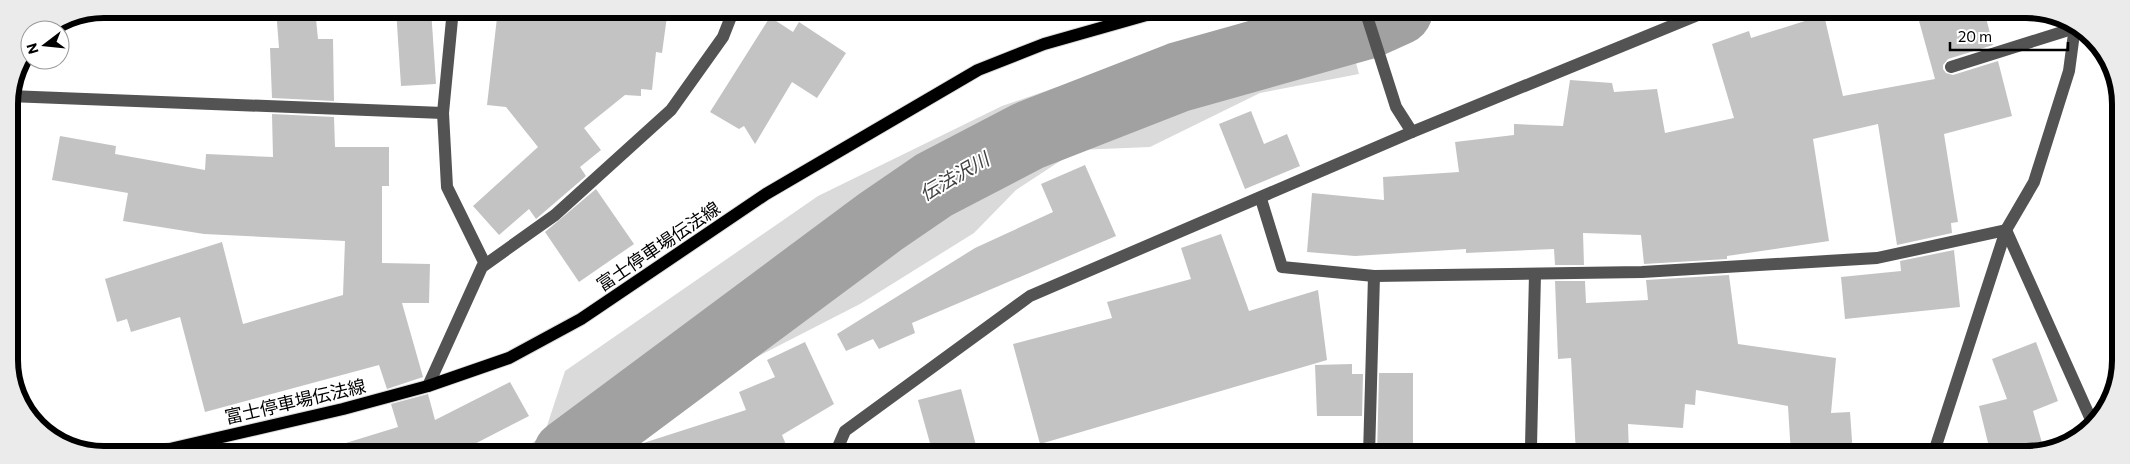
<svg xmlns="http://www.w3.org/2000/svg" width="2130" height="464" viewBox="0 0 2130 464" font-family="Commissioner,'Noto Sans JP',sans-serif">
<rect width="100%" height="100%" fill="#fff"/>
<polygon fill="#dadada" points="1280,10 1342,10 1359,74 1260,93 1150,147 1077,150 1016,190 974,233 860,304 753,359 643,430 612,454 521,453 545,432 565,371 818,196 1002,106"/>
<g fill="none" stroke-linecap="round" stroke-linejoin="round">
<polyline stroke="#a1a1a1" stroke-width="70" points="568,454 880,222 934,185 1028,136 1179,77 1367,24 1398,10"/>
</g>
<g fill="#c3c3c3">
<polygon points="276,9 315,9 318,39 333,39 334,101 272,98 270,48 279,48"/>
<polygon points="396,9 431,9 436,84 401,86"/>
<polygon points="498,9 668,9 662,53 656,52 652,90 641,89 641,96 625,95 584,128 601,150 580,167 586,176 536,219 529,209 499,235 473,206 538,147 506,107 487,105"/>
<polygon points="1916,10 1984,10 1993,45 1948,59 1943,65 1943,69 1946,73 1953,75 1998,61 2012,116 1944,134 1958,222 1951,223 1952,233 1897,245 1878,124 1813,139 1829,241 1727,256 1727,259 1644,264 1641,235 1583,233 1584,265 1555,265 1554,249 1466,253 1466,249 1355,256 1307,252 1312,193 1384,200 1383,177 1459,172 1455,142 1514,135 1514,124 1563,126 1570,80 1612,83 1614,92 1657,89 1665,133 1734,118 1712,44 1749,31 1751,38 1824,15 1843,96 1935,79"/>
<polygon points="770,17 793,32 799,22 846,53 817,98 792,82 755,144 744,126 739,129 710,112"/>
<polygon points="1251,111 1264,144 1287,134 1300,166 1245,189 1219,124"/>
<polygon points="272,114 334,117 335,147 389,147 389,186 382,186 382,263 430,264 429,303 402,303 423,377 387,389 379,365 205,412 180,317 131,332 127,319 117,322 105,279 222,242 243,324 343,295 345,241 204,234 123,221 128,193 52,180 60,136 116,146 115,154 205,170 206,154 273,157"/>
<polygon points="1085,165 1116,236 912,323 915,333 879,349 873,339 846,351 837,334 975,248 1053,212 1041,184"/>
<polygon points="596,189 634,244 579,282 545,232"/>
<polygon points="1221,234 1249,311 1318,290 1327,360 1040,444 1013,344 1112,318 1107,302 1191,279 1181,248"/>
<polygon points="1954,250 1960,307 1845,319 1841,277 1901,271 1900,261"/>
<polygon points="1729,275 1738,344 1836,358 1831,413 1850,412 1853,455 1791,455 1788,406 1696,390 1695,405 1685,404 1683,428 1628,424 1629,454 1576,455 1571,358 1558,359 1555,281 1585,281 1586,303 1648,300 1646,280"/>
<polygon points="805,342 834,404 782,435 790,454 632,454 631,447 746,410 739,392 775,377 767,360"/>
<polygon points="2036,342 2058,401 2033,411 2044,450 2033,455 1991,455 1979,406 2007,399 1992,359"/>
<polygon points="1352,364 1352,374 1363,374 1362,416 1317,416 1315,365"/>
<polygon points="1379,373 1413,373 1413,455 1377,455"/>
<polygon points="510,382 529,416 455,454 337,454 336,446 398,427 391,404 428,394 435,420"/>
<polygon points="961,389 977,449 959,454 933,454 918,400"/>
</g>
<g fill="none" stroke-linecap="round" stroke-linejoin="round">
<g stroke="#dbdbdb" stroke-width="14">
<polyline id="major" points="148,454 343,409 428,386 509,358 581,319 766,194 978,70 1044,44 1164,10"/>
</g>
<g stroke="#535353" stroke-width="12">
<polyline points="453,9 443,113 447,187 485,264"/>
<polyline points="1365,10 1396,107 1412,132"/>
<polyline points="1951,67 2075,28"/>
<polyline points="9,96 443,113"/>
<polyline points="1261,199 1282,267 1374,276 1642,272 1877,258 2006,230 2093,424"/>
<polyline points="428,386 482,267 555,215 671,110 723,37 734,9"/>
<polyline points="1531,446 1535,274"/>
<polyline points="835,454 845,431 1030,296 1412,132 1710,10"/>
<polyline points="1369,455 1374,276"/>
<polyline points="1933,455 2006,230 2034,182 2069,71 2075,26"/>
</g>
<use href="#major" stroke="#000" stroke-width="12"/>
</g>
<g text-anchor="middle" dominant-baseline="central" stroke-width="4" stroke-linejoin="round" paint-order="stroke">
<g font-size="18" fill="#000" stroke="#fff">
<text transform="translate(658 246) rotate(-34)">富士停車場伝法線</text>
<text transform="translate(295 401) rotate(-13)">富士停車場伝法線</text>
</g>
<g font-size="19" font-style="italic" fill="#424242" stroke="#fff">
<text transform="translate(954 176) rotate(-30)">伝法沢川</text>
</g>
</g>
<path d="M0 0H2130V464H0ZM104 18H2026A86 86 0 0 1 2112 104V360A86 86 0 0 1 2026 446H104A86 86 0 0 1 18 360V104A86 86 0 0 1 104 18Z" fill="#ebebeb" fill-rule="evenodd"/>
<path fill="none" stroke="#000" stroke-width="6" d="M104 18H2026A86 86 0 0 1 2112 104V360A86 86 0 0 1 2026 446H104A86 86 0 0 1 18 360V104A86 86 0 0 1 104 18Z"/>
<g transform="translate(45 45) rotate(254)"><circle r="24" fill="#ffffff" stroke="#999999"/>
<path d="M0-4L9 19L0 12L-9 19Z" fill="#000000"/>
<text y="-8" font-size="14" font-weight="bold" text-anchor="middle" fill="#000000">N</text>
</g>
<path d="M1950 42v8h118v-8" fill="none" stroke="#000000" stroke-width="2.5"/>
<text x="1958" y="42" font-size="15" fill="#000000" stroke="#ffffff" stroke-width="4" paint-order="stroke">20 m</text>
</svg>
